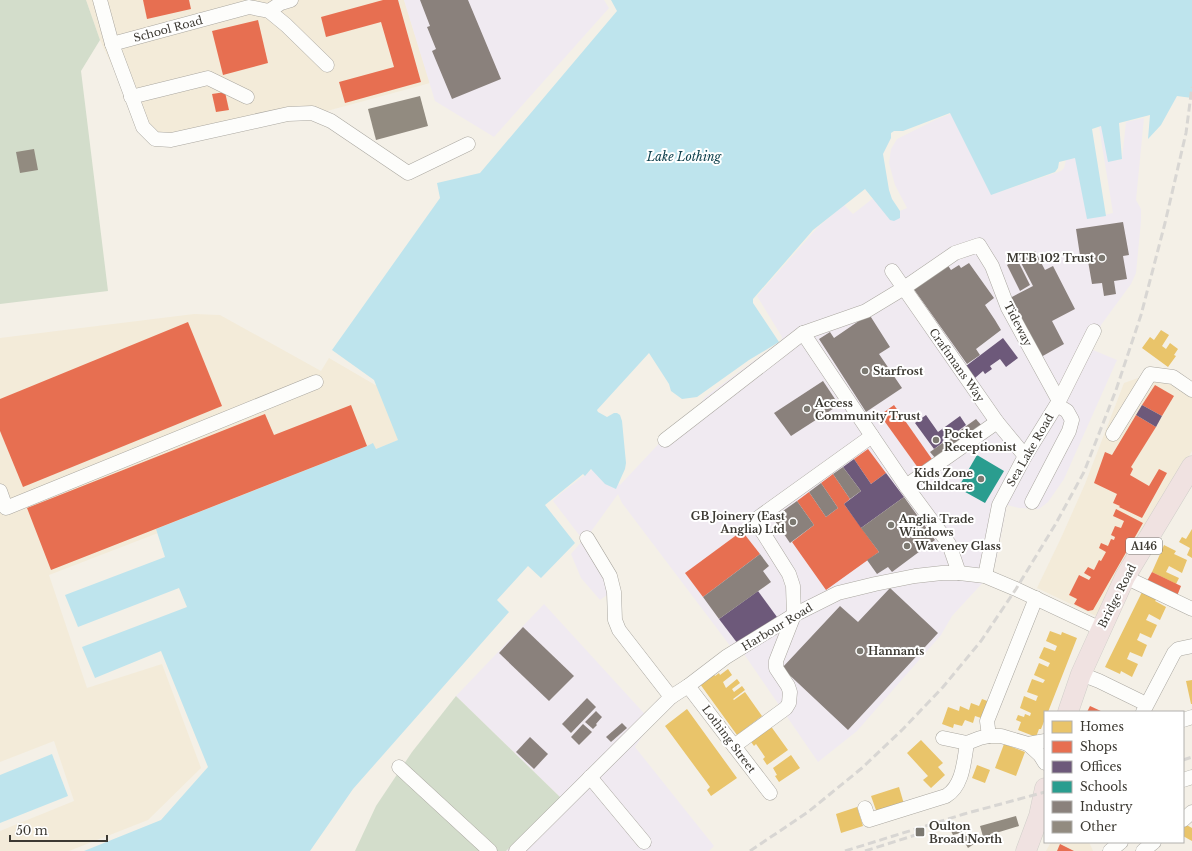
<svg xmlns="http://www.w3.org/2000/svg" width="1192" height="851" viewBox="0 0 1192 851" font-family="'Libre Baskerville',serif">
<rect width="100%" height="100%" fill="#f4f0e7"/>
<g fill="#f3ebd9">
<polygon points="86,0 404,0 430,83 327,111 306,107 148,142 100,40"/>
<polygon points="194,314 220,315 321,371 329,358 377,386 399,440 49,575 87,688 162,664 201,768 148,820 69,851 0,851 0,831 74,801 54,741 0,762 0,338"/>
<polygon points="1163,369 1192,393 1192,451 1096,616 1037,588 1061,538 1085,484 1124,383"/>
<polygon points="1051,842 1089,842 1093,851 1046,851"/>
</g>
<g fill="#f0eaf1">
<polygon points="404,0 604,0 609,8 494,137 435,101"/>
<polygon points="955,112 996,193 1061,171 1064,168 1066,160 1080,157 1091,218 1113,213 1099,127 1105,125 1113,161 1122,159 1126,122 1144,118 1136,200 1141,209 1141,221 1136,273 1131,284 1101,325 1093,350 1117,360 1064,479 1048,502 1039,509 1019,508 1007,505 996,561 988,577 952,616 941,635 857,731 818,762 744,654 731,647 622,503 618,494 590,533 614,590 600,600 581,578 571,554 583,540 553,501 560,494 598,465 620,485 668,434 693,415 705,397 781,341 782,337 757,296 818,227 844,205 853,214 876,196 892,214 907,208 895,185 889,163 891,149 897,139 935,120"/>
<polygon points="544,604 652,722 635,747 714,846 709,851 506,851 561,798 456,696"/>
</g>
<g fill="#d3ddcb">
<polygon points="0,0 86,0 100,40 81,71 108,291 0,304"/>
<polygon points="456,696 561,798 506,851 355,851 376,806 412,752"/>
</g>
<g fill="#bee4ed">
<polygon points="611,0 1192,0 1192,98 1177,96 1161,125 1148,139 1150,115 1119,123 1122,159 1108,162 1101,126 1092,129 1106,216 1087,219 1075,158 1059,162 1058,168 1055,172 991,195 950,113 903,131 894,131 891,133 891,138 883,154 889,190 892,199 900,211 900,218 894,221 890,220 865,189 813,230 753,299 753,303 779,342 749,360 697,397 682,399 671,391 669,384 649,353 597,410 598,412 607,417 614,413 617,413 620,415 622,421 626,463 625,469 616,489 605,484 591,469 585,476 583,474 545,505 575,543 541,578 528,566 497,600 509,612 353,789 310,851 84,851 161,820 208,767 161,651 95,678 82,647 187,607 179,588 78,627 65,595 165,557 156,529 367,446 373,443 376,449 398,440 374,380 332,350 440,198 437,183 480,173 617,11"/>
<polygon points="52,754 68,796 0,823 0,775"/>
</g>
<g fill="#e9c46a">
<polygon points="1161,330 1169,335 1162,346 1166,349 1170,343 1178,349 1174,355 1176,356 1168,367 1142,348 1150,337 1154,340"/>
<polygon points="1192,529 1192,558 1187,555 1190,548 1179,542 1182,537 1186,539"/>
<polygon points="1164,545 1176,551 1174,554 1187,560 1182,573 1169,566 1166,572 1179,578 1176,584 1152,572"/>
<polygon points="1142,592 1157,599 1155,601 1166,607 1160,620 1149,614 1146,620 1157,625 1151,638 1140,633 1139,636 1137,640 1147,645 1142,657 1130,652 1127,659 1138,664 1132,677 1121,671 1120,674 1105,667"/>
<polygon points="1050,631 1061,635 1062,632 1077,638 1048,712 1045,712 1045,719 1041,729 1039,729 1036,737 1018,730 1021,722 1016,720 1018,715 1024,717 1025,714 1030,716 1031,713 1020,708 1024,696 1036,701 1037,698 1038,696 1027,692 1032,679 1043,683 1045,680 1034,675 1039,663 1048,667 1050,663 1039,658 1044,647 1055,651 1057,646 1046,641"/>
<polygon points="728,669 732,675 723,682 726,688 737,679 740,683 732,689 734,692 742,686 745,690 733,699 734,700 745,692 762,716 737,735 700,684 714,674 715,676 719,673 720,675"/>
<polygon points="1192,680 1192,704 1191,704 1186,681"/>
<polygon points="982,699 990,702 984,719 975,716 973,723 965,720 962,726 954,724 953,728 942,724 948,707 959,711 960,706 969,710 971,703 979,706"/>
<polygon points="687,709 737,778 711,796 707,790 710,787 665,726"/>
<polygon points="770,725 788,750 767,765 763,759 765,757 756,744 754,746 749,739"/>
<polygon points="921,740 943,763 938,767 945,775 931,788 923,780 928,776 907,753"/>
<polygon points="1004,744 1025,752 1016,776 995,768"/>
<polygon points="791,755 800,768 779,782 775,776 777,775 773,768"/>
<polygon points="977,765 990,770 985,783 972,778"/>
<polygon points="899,787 904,804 877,813 871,796"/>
<polygon points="857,807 863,826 841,833 836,814"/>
<polygon points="1183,823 1192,828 1192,841 1183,836"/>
</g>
<g fill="#e76f51">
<polygon points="143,0 189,0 191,9 147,19"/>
<polygon points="383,0 398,0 421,82 345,103 339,82 394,67 381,22 326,37 321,17"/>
<polygon points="258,20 268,63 223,75 212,31"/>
<polygon points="225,92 229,110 216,112 212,94"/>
<polygon points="188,322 222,406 23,487 0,431 0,399"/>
<polygon points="1155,385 1174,396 1162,416 1142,405"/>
<polygon points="351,405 367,446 51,570 27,508 265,414 274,435"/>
<polygon points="894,405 934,462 921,472 880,415"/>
<polygon points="1136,415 1156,427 1131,467 1133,469 1130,475 1149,486 1159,469 1167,473 1142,518 1119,507 1120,506 1113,503 1117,494 1094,483 1105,452 1112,455"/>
<polygon points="868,449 886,473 871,484 854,459"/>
<polygon points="833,474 850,499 844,504 879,552 826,590 792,542 814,525 797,501 809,492 826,517 838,508 821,483"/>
<polygon points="1116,509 1143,523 1093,610 1088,611 1074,604 1077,599 1069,595 1079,575 1089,580 1091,577 1084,573 1088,567 1094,570 1099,560 1101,561 1106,552 1099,548 1101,543 1108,546 1111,539 1114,540 1115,537 1111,535 1115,526 1121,528 1124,521 1113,516"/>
<polygon points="742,531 760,554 703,597 685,573"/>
<polygon points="1152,572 1181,586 1177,596 1147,581"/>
<polygon points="1090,706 1103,712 1087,712"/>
<polygon points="1060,844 1074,851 1057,851"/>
</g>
<g fill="#6d597a">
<polygon points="1003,338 1018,358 1006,367 1000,359 990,366 992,369 985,374 983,371 975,378 966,366"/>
<polygon points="1142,405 1162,416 1156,427 1136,415"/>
<polygon points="926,415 938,432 960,416 966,425 934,449 915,423"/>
<polygon points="854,459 871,484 886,473 904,497 861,528 844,504 861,491 843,467"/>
<polygon points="758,591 777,617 738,644 719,619"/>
</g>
<polygon fill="#2a9d8f" points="977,455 1004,471 985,503 958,488"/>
<g fill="#8a817c">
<polygon points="420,0 468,0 501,79 452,99 432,51 436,49 427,27 430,26"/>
<polygon points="1123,222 1129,255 1123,256 1127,279 1114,281 1116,294 1104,296 1102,283 1092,284 1088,261 1081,262 1076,229"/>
<polygon points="1035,251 1045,270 1053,266 1075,309 1052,321 1064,344 1041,357 1010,298 1033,286 1019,259"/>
<polygon points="1017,259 1030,285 1020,291 1007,265"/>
<polygon points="969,263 994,298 985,305 995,320 1001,330 976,349 980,355 967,364 913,288 947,264 951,270 959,265 961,268"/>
<polygon points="869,314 890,347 879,354 902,388 866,412 819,339 830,332 834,338"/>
<polygon points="823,381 839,405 791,436 774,413"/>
<polygon points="976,419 982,426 936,459 930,452"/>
<polygon points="843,467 861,491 850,499 833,474"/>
<polygon points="821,483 838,508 826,517 809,492"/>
<polygon points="904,497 935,540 892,572 888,567 877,574 867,560 879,552 861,528"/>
<polygon points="797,501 814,525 790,543 773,518"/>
<polygon points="760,554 769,566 763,571 771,582 719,619 703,597"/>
<polygon points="890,588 938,633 848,730 782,668 840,606 858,622"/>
<polygon points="523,627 574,676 549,701 499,653"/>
<polygon points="587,698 596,707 571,733 562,724"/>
<polygon points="596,711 602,717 596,724 597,725 593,729 585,722"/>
<polygon points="622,723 627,728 611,742 606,737"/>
<polygon points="583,724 592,732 579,745 571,737"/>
<polygon points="530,737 548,754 534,769 516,752"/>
</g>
<g fill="#928b80">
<polygon points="420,96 428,126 376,140 368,109"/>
<polygon points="34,149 38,170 20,173 16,152"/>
<polygon points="1016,816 1019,826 996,833 997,836 984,840 980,826"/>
<polygon points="963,828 964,832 953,835 951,831"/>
<polygon points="970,833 977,842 968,848 962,838"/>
</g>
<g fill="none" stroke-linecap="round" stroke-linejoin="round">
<g stroke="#aaa7a0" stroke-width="15">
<g id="minor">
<polyline points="100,0 112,44 249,7 269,11 286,25 327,65"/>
<polyline points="269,11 281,3 291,0"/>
<polyline points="112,44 143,127 155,139 171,140 288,114 312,113 331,121 408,173 468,144"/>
<polyline points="131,97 208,78 247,97"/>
<polyline points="892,271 997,422 1025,456"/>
<polyline points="803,333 872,436"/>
<polyline points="1113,434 1150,374 1173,377 1192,390"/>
<polyline points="665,440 803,333 866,311 904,288 955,253 979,245 992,266 1008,308 1059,401"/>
<polyline points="906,486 997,422"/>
<polyline points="0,491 6,508 316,382"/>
<polyline points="1032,502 1069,431 1072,420 1067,411 1057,405"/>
<polyline points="587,538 610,576 614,592 615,620 619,630 671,697"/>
<polyline points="985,576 999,505 1025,456 1059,401 1094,331"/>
<polyline points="1125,577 1192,609"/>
<polyline points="1081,674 1099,681 1140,701"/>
<polyline points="688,686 770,793"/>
<polyline points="1143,712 1174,653 1178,649 1192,646"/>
<polyline points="1183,720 1192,717"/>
<polyline points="989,736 987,721 1036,598"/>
<polyline points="943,738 967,743 980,738 989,736 1001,736 1028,744 1045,741"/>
<polyline points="1028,744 1040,755 1045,763"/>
<polyline points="734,746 786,708 789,703 790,692 788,686 776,668 776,661 794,615 793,586 789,574 755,520 872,436 906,486 949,544 959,573"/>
<polyline points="399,767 490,851"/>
<polyline points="590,777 644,842"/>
<polyline points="1183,780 1192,777"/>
<path d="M865 808 869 820 946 796C963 786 964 761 967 743"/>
<polyline points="1183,820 1192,812"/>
<polyline points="516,851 671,697 688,686 726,657 794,615 838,593 875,584 915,576 942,573 959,573 985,576 1016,589 1101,629"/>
<polyline points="1110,851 1121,842"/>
<polyline points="1143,851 1154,842"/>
</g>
</g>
<g stroke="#d0cec9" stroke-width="21">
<g id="highway">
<polyline points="1068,712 1081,674 1125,577 1192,466"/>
<polyline points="1026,851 1039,816 1045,788"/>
</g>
</g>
<use href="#minor" stroke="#fdfdfb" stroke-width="14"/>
<use href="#highway" stroke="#f0e2e1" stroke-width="20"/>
<g stroke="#d8d6d3" stroke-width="3" stroke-dasharray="8 4" stroke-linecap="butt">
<polyline points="1183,760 1192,757"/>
<polyline points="750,851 808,812 862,768 903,729 943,687 981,641 1016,589 1055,525 1084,472 1116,390 1141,315 1165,223 1186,133 1192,87"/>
<polyline points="845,851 964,814 1045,792"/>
<polyline points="865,851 922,833"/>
</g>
</g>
<g fill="#7c7971" stroke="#fff" stroke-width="1.5">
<circle cx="1102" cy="258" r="4"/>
<circle cx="865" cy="371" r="4"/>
<circle cx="807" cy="409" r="4"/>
<circle cx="936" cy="440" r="4"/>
<circle cx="981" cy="479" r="4"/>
<circle cx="793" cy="522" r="4"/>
<circle cx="891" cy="525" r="4"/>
<circle cx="907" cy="546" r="4"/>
<circle cx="860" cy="651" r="4"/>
<rect x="915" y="827" width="10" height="10" rx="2"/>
</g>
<g text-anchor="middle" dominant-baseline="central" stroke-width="4" stroke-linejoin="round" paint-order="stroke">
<rect fill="#fff" stroke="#767470" stroke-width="1" x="1126" y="538" width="36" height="16" rx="3"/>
<g font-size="10" font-weight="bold" fill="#3c3932">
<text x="1144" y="546">A146</text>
</g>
<g font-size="11" fill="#3c3932" stroke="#fff">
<text transform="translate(168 29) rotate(-15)">School Road</text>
<text transform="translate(1018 324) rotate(63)">Tideway</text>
<text transform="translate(957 365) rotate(55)">Craftmans Way</text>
<text transform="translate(1030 450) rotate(-60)">Sea Lake Road</text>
<text transform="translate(1117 596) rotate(-63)">Bridge Road</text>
<text transform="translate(777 627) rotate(-31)">Harbour Road</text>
<text transform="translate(729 739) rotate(53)">Lothing Street</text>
</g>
<g font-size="11" font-weight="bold" fill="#3c3932" stroke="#fff" text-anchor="start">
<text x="1094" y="258" text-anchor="end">MTB 102 Trust</text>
<text x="873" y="371">Starfrost</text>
<text x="815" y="403">Access<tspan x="815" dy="13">Community Trust</tspan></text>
<text x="944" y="434">Pocket<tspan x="944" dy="13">Receptionist</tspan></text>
<text x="973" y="473" text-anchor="end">Kids Zone<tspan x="973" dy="13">Childcare</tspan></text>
<text x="785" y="516" text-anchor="end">GB Joinery (East<tspan x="785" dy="13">Anglia) Ltd</tspan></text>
<text x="899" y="519">Anglia Trade<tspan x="899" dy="13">Windows</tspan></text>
<text x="915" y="546">Waveney Glass</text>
<text x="868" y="651">Hannants</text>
<text x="929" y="826">Oulton<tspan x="929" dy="13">Broad North</tspan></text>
</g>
<g font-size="12" font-style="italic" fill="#0f414d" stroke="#fff">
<text x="684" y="156">Lake Lothing</text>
</g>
</g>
<rect x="1044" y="711" width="140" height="132" fill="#ffffff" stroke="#b1b0ad"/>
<rect x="1052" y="721" width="20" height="12" fill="#e9c46a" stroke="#b1b0ad"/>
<text x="1080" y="731" font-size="12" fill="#3c3932">Homes</text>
<rect x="1052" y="741" width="20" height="12" fill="#e76f51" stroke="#b1b0ad"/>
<text x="1080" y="751" font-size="12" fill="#3c3932">Shops</text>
<rect x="1052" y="761" width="20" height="12" fill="#6d597a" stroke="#b1b0ad"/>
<text x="1080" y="771" font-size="12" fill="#3c3932">Offices</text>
<rect x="1052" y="781" width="20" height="12" fill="#2a9d8f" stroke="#b1b0ad"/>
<text x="1080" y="791" font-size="12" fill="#3c3932">Schools</text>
<rect x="1052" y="801" width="20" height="12" fill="#8a817c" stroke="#b1b0ad"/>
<text x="1080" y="811" font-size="12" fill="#3c3932">Industry</text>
<rect x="1052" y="821" width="20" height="12" fill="#928b80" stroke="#b1b0ad"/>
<text x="1080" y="831" font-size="12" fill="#3c3932">Other</text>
<path d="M10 835v6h97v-6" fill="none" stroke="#3c3932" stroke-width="2"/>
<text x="16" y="835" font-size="12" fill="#3c3932" stroke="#ffffff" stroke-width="3" paint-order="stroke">50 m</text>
</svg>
